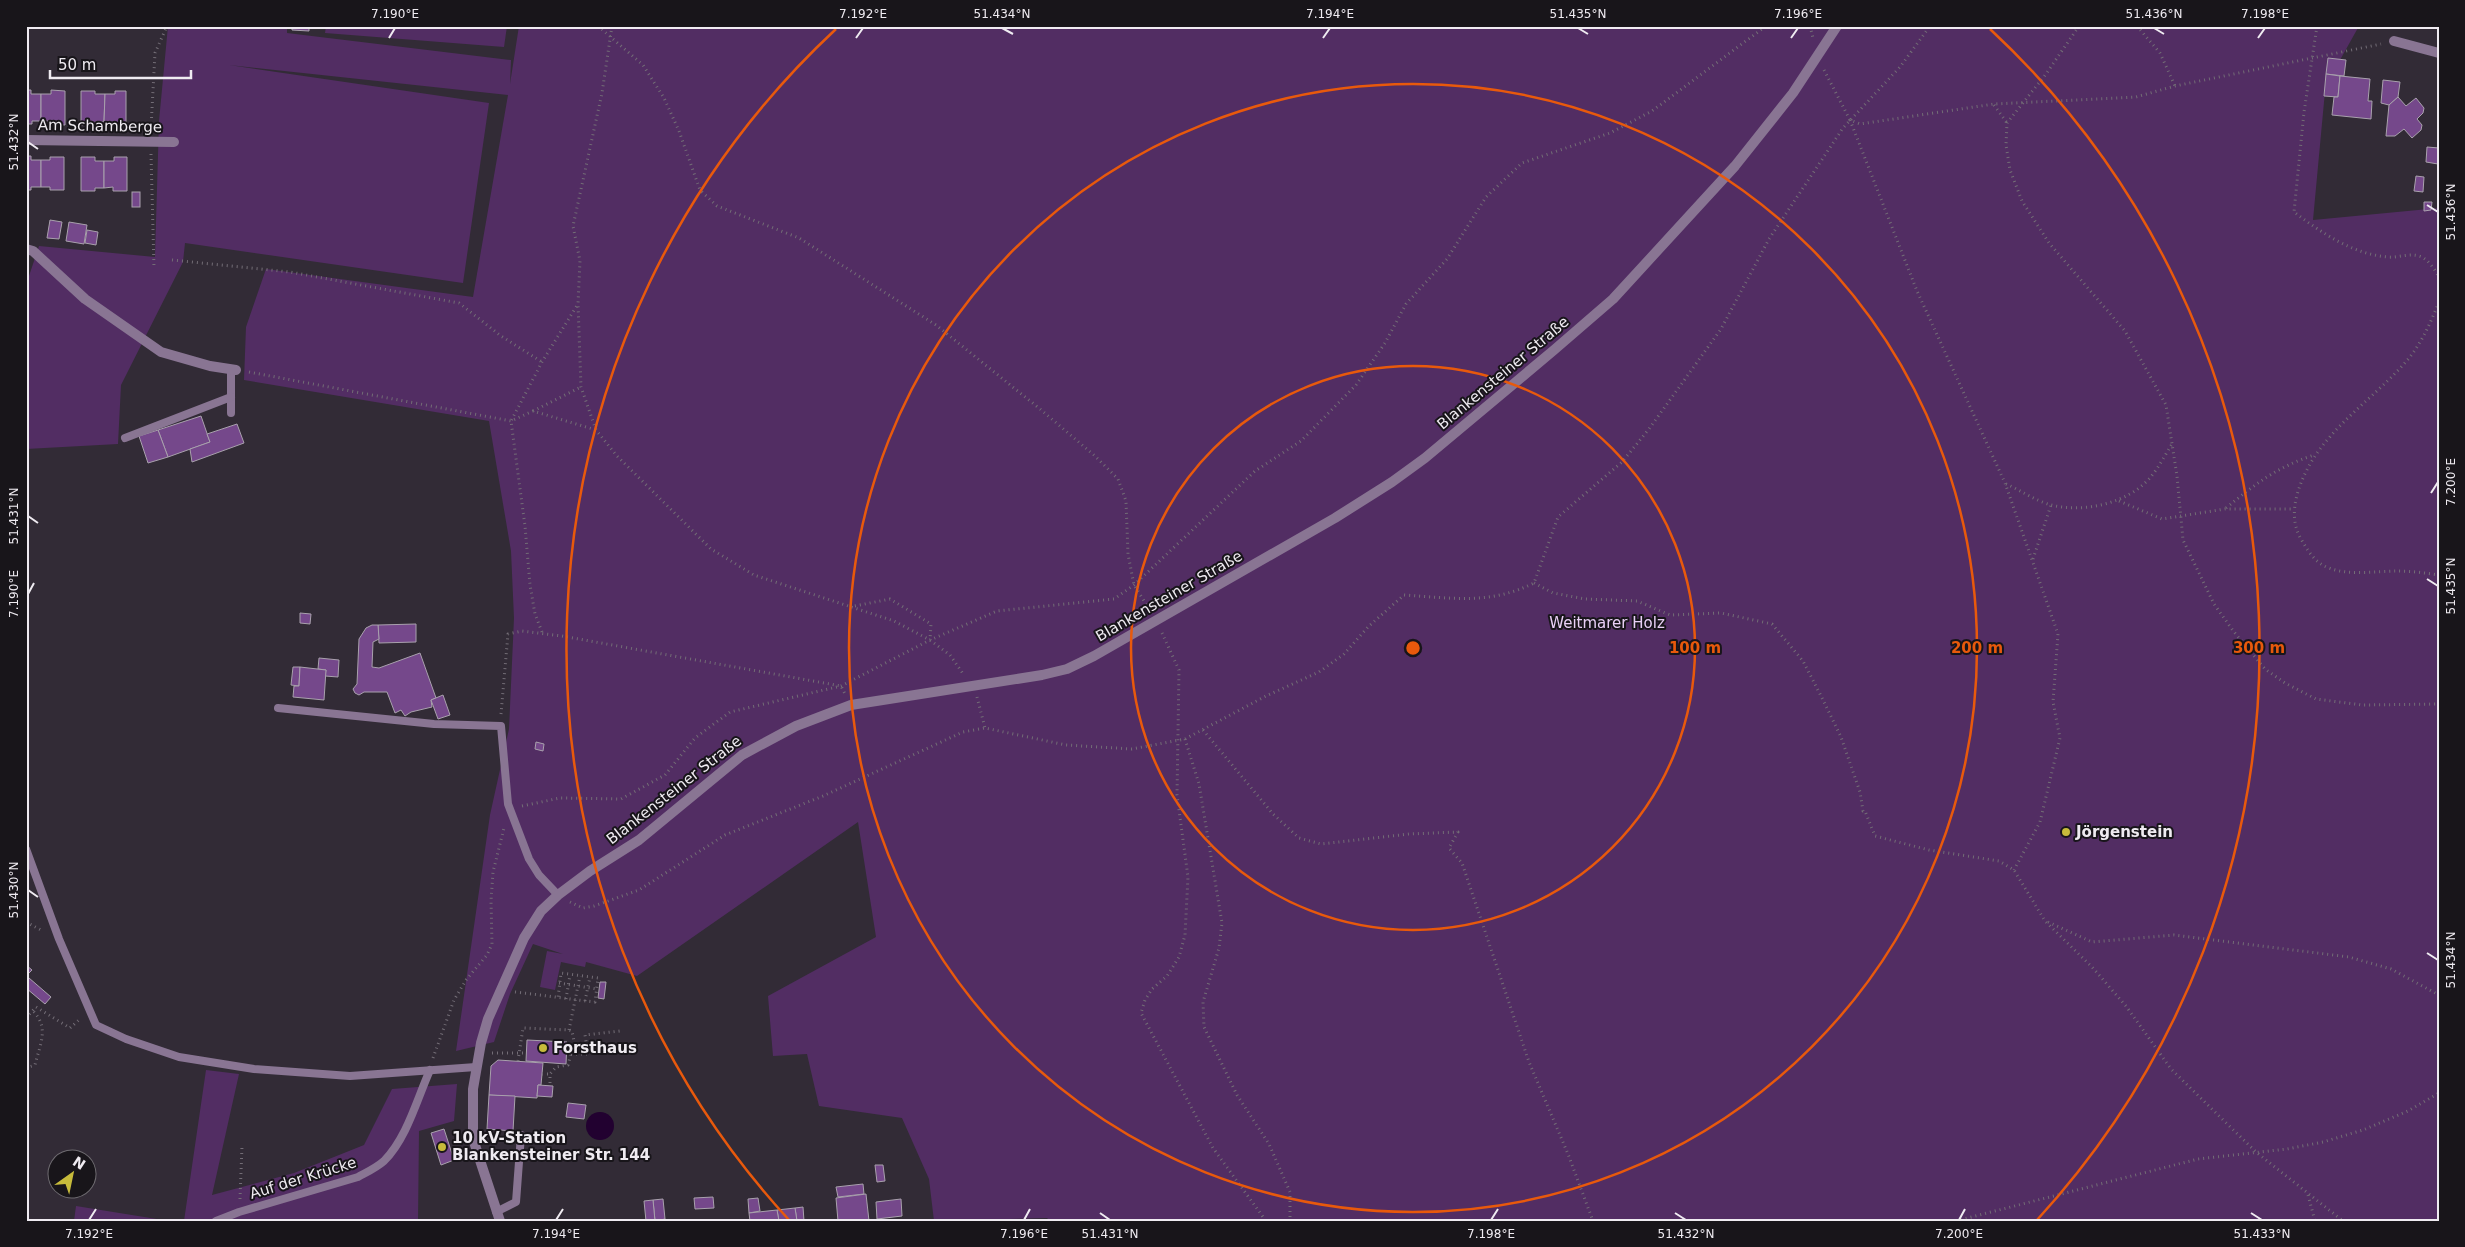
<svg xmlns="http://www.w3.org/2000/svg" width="2465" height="1247" viewBox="0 0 2465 1247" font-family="'DejaVu Sans',sans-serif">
<rect width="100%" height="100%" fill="#322b36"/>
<g fill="#522d63">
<polygon points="168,26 287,26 287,33 511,60 510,84 519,26 2359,26 2340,60 2328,59 2313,220 2439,208 2439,1221 1050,1221 1047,1218 934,1221 929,1179 902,1118 819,1106 807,1054 773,1056 768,996 876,937 858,822 637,976 586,962 585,967 561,962 555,990 540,987 547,951 563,954 533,944 510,994 494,1042 456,1051 490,815 509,729 514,618 511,551 489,421 244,380 246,327 266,269 473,297 508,95 229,65 489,103 463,283 185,243 183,262 121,385 118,444 26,449 26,285 39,246 155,257 159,121"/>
<polygon points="326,26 507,26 504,47 325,33"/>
<polygon points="206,1070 239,1074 212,1195 294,1173 364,1145 392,1089 457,1084 454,1121 419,1131 418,1221 255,1221 254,1219 242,1221 184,1221"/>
<polygon points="76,1206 169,1221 74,1221"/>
</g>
<circle fill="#220130" cx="600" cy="1126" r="14"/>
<g fill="#75488b" stroke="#a9a1ad">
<polygon points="292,26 309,26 309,31 292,30"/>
<polygon points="2328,58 2346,60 2344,76 2326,74"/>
<polygon points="2326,74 2340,76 2338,97 2324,96"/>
<polygon points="2340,76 2370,79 2368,101 2372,101 2371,119 2332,115 2334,97 2338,97"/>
<polygon points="2383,80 2400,82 2398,97 2389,105 2381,103"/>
<polygon points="26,90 31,90 31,94 41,94 41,121 32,121 32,124 26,124"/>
<polygon points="51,90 65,91 65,125 51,125 51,121 41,121 41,94 51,94"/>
<polygon points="81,91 95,91 95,94 105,94 104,122 95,122 95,125 81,125"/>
<polygon points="115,91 126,91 126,125 104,122 105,94 115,94"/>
<polygon points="2398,97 2406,106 2416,98 2424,108 2423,113 2417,119 2422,125 2421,130 2412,138 2404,129 2395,136 2386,136 2389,105"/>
<polygon points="2427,147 2439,148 2438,164 2426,162"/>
<polygon points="26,156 31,156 31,160 41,160 41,187 31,187 31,190 26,190"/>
<polygon points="50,157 64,157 64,190 50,190 50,187 41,187 41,160 50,160"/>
<polygon points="81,157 95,157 95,161 104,161 104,188 95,188 95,191 81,191"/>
<polygon points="114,157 127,157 127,191 113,191 113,187 104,188 104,161 114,161"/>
<polygon points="2416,176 2424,177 2423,192 2414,191"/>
<rect x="132" y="192" width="8" height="15"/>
<polygon points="2424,202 2432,202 2431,210 2424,211"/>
<polygon points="50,220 62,222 59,239 47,238"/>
<polygon points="69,222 87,225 84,244 66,241"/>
<polygon points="87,230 98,232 96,245 85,243"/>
<polygon points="201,416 210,442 168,457 158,430"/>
<polygon points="237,424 244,443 192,462 190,449 210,442 207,434"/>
<polygon points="158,430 168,457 148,463 139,436"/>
<polygon points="300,613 311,614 310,624 300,623"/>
<polygon points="416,624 416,642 379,643 378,625"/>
<polygon points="372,625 378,625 379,639 373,642 372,667 379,668 420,653 436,698 431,700 432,707 411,712 405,716 401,710 395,713 387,692 364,692 359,695 355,693 353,689 357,684 359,639 366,628"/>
<polygon points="319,658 339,660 338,677 325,676 326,670 318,669"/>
<polygon points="293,667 300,667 299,686 291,685"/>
<polygon points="300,667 326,670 324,700 293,697 294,686 299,686"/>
<polygon points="443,695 450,715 438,719 431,700"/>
<polygon points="536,742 544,744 543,751 535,749"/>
<polygon points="26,965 32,970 26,976"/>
<polygon points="29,978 51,997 45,1004 26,988 26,981"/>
<polygon points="600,982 606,982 604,999 598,998"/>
<polygon points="527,1040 567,1042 566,1064 526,1061"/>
<polygon points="498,1060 543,1063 541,1085 538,1085 537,1098 489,1095 491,1066"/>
<polygon points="538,1085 553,1086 552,1097 537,1096"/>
<polygon points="489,1095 515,1096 513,1131 487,1129"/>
<polygon points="568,1103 586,1105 584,1119 566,1117"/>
<polygon points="444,1129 454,1160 441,1165 431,1133"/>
<polygon points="875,1165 883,1165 885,1181 877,1182"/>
<polygon points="863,1184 864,1194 838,1197 836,1187"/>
<polygon points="866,1194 869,1221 838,1221 836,1198"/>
<polygon points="713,1197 714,1208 695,1209 694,1198"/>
<polygon points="758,1198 760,1211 749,1213 748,1199"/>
<polygon points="663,1199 665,1219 655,1221 653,1200"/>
<polygon points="901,1199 902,1216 877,1219 876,1202"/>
<polygon points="653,1200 655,1221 646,1221 644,1201"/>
<polygon points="803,1207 804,1221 797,1221 795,1208"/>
<polygon points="795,1208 797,1221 779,1221 777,1210"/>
<polygon points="777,1210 779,1221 750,1221 749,1213"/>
</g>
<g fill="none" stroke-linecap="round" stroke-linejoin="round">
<g stroke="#736d76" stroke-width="3" stroke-dasharray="1 4" stroke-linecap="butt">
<polyline points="598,26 643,65 664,98 679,131 700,190 717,206 799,238 936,325 1040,409 1095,456 1118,479 1126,501 1128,554 1134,585 1150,610"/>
<polyline points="612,26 602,93 573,226 580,261 578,304 581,387 596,430 617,456 711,549 754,575 894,621 930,640"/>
<polyline points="1810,26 1813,38"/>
<polyline points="2079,26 2046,74 2007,123 2006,145 2010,170 2022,201 2049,243 2125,331 2166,405 2177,476 2183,540 2214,604 2234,632 2265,669 2285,683 2316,699 2362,705 2439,704"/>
<polyline points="2137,26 2160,53 2175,86"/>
<path d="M2317 26 2304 112 2294 212C2322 233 2352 254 2388 257 2398 258 2408 253 2419 256 2427 258 2436 270 2439 278"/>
<polyline points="1824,70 1850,120 1860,124 1994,104 2136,97 2175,86 2381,44"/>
<polyline points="1994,105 2007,123"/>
<polyline points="1850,120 1917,291 2005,483 2058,634 2053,702 2060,738 2040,822 2014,870"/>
<polyline points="151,128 155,53 167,26"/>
<polyline points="151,154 154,268"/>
<polyline points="172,260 290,272 459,303 501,336 542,362"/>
<path d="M2439 302C2430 324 2420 347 2403 365 2365 407 2313 437 2297 495 2293 510 2293 525 2301 539 2308 551 2315 563 2329 568 2349 576 2376 571 2397 571 2411 571 2425 573 2439 575"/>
<polyline points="249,372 511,421 533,411 596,430"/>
<polyline points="533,411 581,387"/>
<path d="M2006 484C2020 490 2036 501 2051 505 2083 513 2126 504 2149 479 2158 469 2165 455 2172 444"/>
<polyline points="2119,501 2162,519 2225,509 2294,509"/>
<path d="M2226 508C2257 483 2275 468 2314 455"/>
<polyline points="2033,559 2051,505"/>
<polyline points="1534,583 1553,593 1585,599 1637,601 1670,615 1721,613 1772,624 1803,661 1820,694 1841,737 1860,792 1863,811 1865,811 1875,836 1929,850 1999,861 2014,870 2045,921 2092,967 2126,1006 2171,1069 2256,1152 2343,1221"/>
<polyline points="850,607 890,599 931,624 930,640 950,655 964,675"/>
<polyline points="542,632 535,614 530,585 525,526 511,421 542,362 578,304"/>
<polyline points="1162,633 1179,670 1177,795 1188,877 1185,935 1179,957 1167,976 1152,989 1145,1000 1141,1013 1213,1148 1266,1221"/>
<polyline points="977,697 985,728"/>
<polyline points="501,714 508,634 522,631 562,636 841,686 845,694"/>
<polyline points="1203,730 1273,814 1299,838 1321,844 1409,834 1458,832 1449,848 1462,863 1529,1062 1568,1154 1593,1221"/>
<polyline points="1185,739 1199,784 1222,923 1219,948 1203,1002 1204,1027 1237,1095 1269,1144 1290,1192 1290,1221"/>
<polyline points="522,806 560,798 621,799 665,775 695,738 730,712 841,686 930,640 997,611 1114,599 1134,585 1255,471 1301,441 1356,385 1385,343 1406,304 1447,259 1486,197 1522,163 1610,133 1652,111 1766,26"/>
<path d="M570 902 583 908 594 906 639 890 725 835 823 796 963 732 985 728 1066 745 1132 749 1185 739 1266 696 1319 672 1344 654 1369 626 1404 595C1452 598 1490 605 1534 583L1558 517 1622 462 1649 429 1721 329 1769 239 1843 128 1900 67 1930 26"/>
<polyline points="26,922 41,930"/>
<polyline points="2048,922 2092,942 2174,935 2349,957 2391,969 2439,995"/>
<polyline points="559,983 597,989"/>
<path d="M515 992C542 995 568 999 595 1002L598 978 561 973 558 998"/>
<polyline points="566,999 570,975"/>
<polyline points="585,1001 590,977"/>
<polyline points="26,1018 36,1007 70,1028 80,1019"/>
<polyline points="569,1030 580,976"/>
<polyline points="492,1053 526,1053"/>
<polyline points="571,1054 588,1054 585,1035 620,1031"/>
<polyline points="433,1058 454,1000 466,980 487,955 492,944 491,901 493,872 504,828"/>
<polyline points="518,1061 523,1028 569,1030 572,1031 574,1041"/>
<path d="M26 1068 35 1065C40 1044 50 1027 32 1010"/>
<polyline points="542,1074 550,1074"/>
<polyline points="550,1083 550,1074 556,1067 568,1065 574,1042"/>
<polyline points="2308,1195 2315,1221"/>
<polyline points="240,1199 242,1146"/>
<polyline points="1956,1221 2198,1159 2287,1149 2323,1142 2363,1130 2408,1111 2439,1093"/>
</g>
<g stroke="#897593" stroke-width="8">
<polyline points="231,369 231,413"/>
<polyline points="125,438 231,397"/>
<polyline points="278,708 434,724 501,726 508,804 529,859 539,875 558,895"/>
<polyline points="26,849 59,939 96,1025 126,1039 179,1057 254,1069 350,1076 476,1067"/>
<polyline points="496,1212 516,1202 521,1135"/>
<path d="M216 1221 239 1212 358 1177C367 1172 376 1168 384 1161 407 1138 417 1099 430 1070"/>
</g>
<g stroke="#897593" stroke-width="10">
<polyline points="2394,41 2439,53"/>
<polyline points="26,140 174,142"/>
<polyline points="26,249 33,251 85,299 161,352 210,366 236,370"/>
<polyline points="500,1221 473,1139 473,1089 481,1043 488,1019 524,938 541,911 558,895 590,871 639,840 742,755 796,726 851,705 1042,675 1067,669 1094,656 1335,518 1392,482 1425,458 1554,350 1613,299 1735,166 1793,93 1837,26"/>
</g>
</g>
<path fill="none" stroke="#efebf1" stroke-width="2" d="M1002 28 1013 34M1578 28 1588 34M2154 28 2164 34M389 38 395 28M856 38 863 28M1323 38 1330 28M1791 38 1798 28M2258 38 2265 28M28 142 38 149M2427 205 2438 212M2431 493 2438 482M28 516 38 523M2427 579 2438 586M28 594 34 583M28 890 38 897M2427 953 2438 960M1100 1213 1110 1220M1675 1213 1686 1220M2251 1213 2262 1220M89 1220 96 1209M556 1220 563 1209M1024 1220 1030 1209M1491 1220 1498 1209M1959 1220 1965 1209"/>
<g fill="none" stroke="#e8590c" stroke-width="2.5">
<circle cx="1413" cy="648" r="282"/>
<circle cx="1413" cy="648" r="564"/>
<path d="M789 1220A846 846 0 0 1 836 29M1990 29A846 846 0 0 1 2037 1220"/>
</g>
<g fill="#c7bb3b" stroke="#18151a" stroke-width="2">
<circle cx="2066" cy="832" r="5"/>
<circle cx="543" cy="1048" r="5"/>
<circle cx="442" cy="1147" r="5"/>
</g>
<g text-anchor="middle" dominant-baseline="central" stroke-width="4" stroke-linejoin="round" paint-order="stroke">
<g font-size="15" fill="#efebf1" stroke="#18151a">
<text transform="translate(100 126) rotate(1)">Am Schamberge</text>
<text transform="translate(1503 373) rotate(-40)">Blankensteiner Straße</text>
<text transform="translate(1169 596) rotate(-30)">Blankensteiner Straße</text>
<text transform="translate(674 790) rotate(-38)">Blankensteiner Straße</text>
<text transform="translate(303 1178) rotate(-17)">Auf der Krücke</text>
</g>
<g font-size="15" fill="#e9d0f6" stroke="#18151a">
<text x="1607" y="623">Weitmarer Holz</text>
</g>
<g font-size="15" font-weight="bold" fill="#efebf1" stroke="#18151a" text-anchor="start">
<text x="2076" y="832">Jörgenstein</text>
<text x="553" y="1048">Forsthaus</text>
<text x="452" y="1138">10 kV-Station<tspan x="452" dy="17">Blankensteiner Str. 144</tspan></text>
</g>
</g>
<circle cx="1413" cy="648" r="8" fill="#e8590c" stroke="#18151a" stroke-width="2.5"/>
<g font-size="15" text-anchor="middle" font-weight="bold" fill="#e8590c" stroke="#18151a" stroke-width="4" stroke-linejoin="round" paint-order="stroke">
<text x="1695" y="653">100 m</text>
<text x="1977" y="653">200 m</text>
<text x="2259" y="653">300 m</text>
</g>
<rect width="2465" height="1247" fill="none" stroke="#18151a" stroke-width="55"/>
<g transform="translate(72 1174) rotate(33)"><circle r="24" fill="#18151a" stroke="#6e6b70"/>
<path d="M0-4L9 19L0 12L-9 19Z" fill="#c7bb3b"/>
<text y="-8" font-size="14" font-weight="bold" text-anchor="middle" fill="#efebf1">N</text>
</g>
<path d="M50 70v8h141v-8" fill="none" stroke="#efebf1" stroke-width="2.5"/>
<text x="58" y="70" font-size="15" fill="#efebf1" stroke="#18151a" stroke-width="4" paint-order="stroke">50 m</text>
<rect x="28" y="28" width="2410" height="1192" fill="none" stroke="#efebf1" stroke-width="2"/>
<g font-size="12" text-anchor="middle" fill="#efebf1">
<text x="395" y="18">7.190°E</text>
<text x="863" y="18">7.192°E</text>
<text x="1002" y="18">51.434°N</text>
<text x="1330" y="18">7.194°E</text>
<text x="1578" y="18">51.435°N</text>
<text x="1798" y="18">7.196°E</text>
<text x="2154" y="18">51.436°N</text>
<text x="2265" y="18">7.198°E</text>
<text transform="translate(14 142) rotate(-90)" y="4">51.432°N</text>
<text transform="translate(2451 212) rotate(-90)" y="4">51.436°N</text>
<text transform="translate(2451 482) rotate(-90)" y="4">7.200°E</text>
<text transform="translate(14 516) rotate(-90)" y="4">51.431°N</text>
<text transform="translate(2451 586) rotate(-90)" y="4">51.435°N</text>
<text transform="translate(14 594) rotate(-90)" y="4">7.190°E</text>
<text transform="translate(14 890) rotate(-90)" y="4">51.430°N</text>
<text transform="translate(2451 960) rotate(-90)" y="4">51.434°N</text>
<text x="89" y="1238">7.192°E</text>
<text x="556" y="1238">7.194°E</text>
<text x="1024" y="1238">7.196°E</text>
<text x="1110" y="1238">51.431°N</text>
<text x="1491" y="1238">7.198°E</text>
<text x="1686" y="1238">51.432°N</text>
<text x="1959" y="1238">7.200°E</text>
<text x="2262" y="1238">51.433°N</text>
</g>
</svg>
